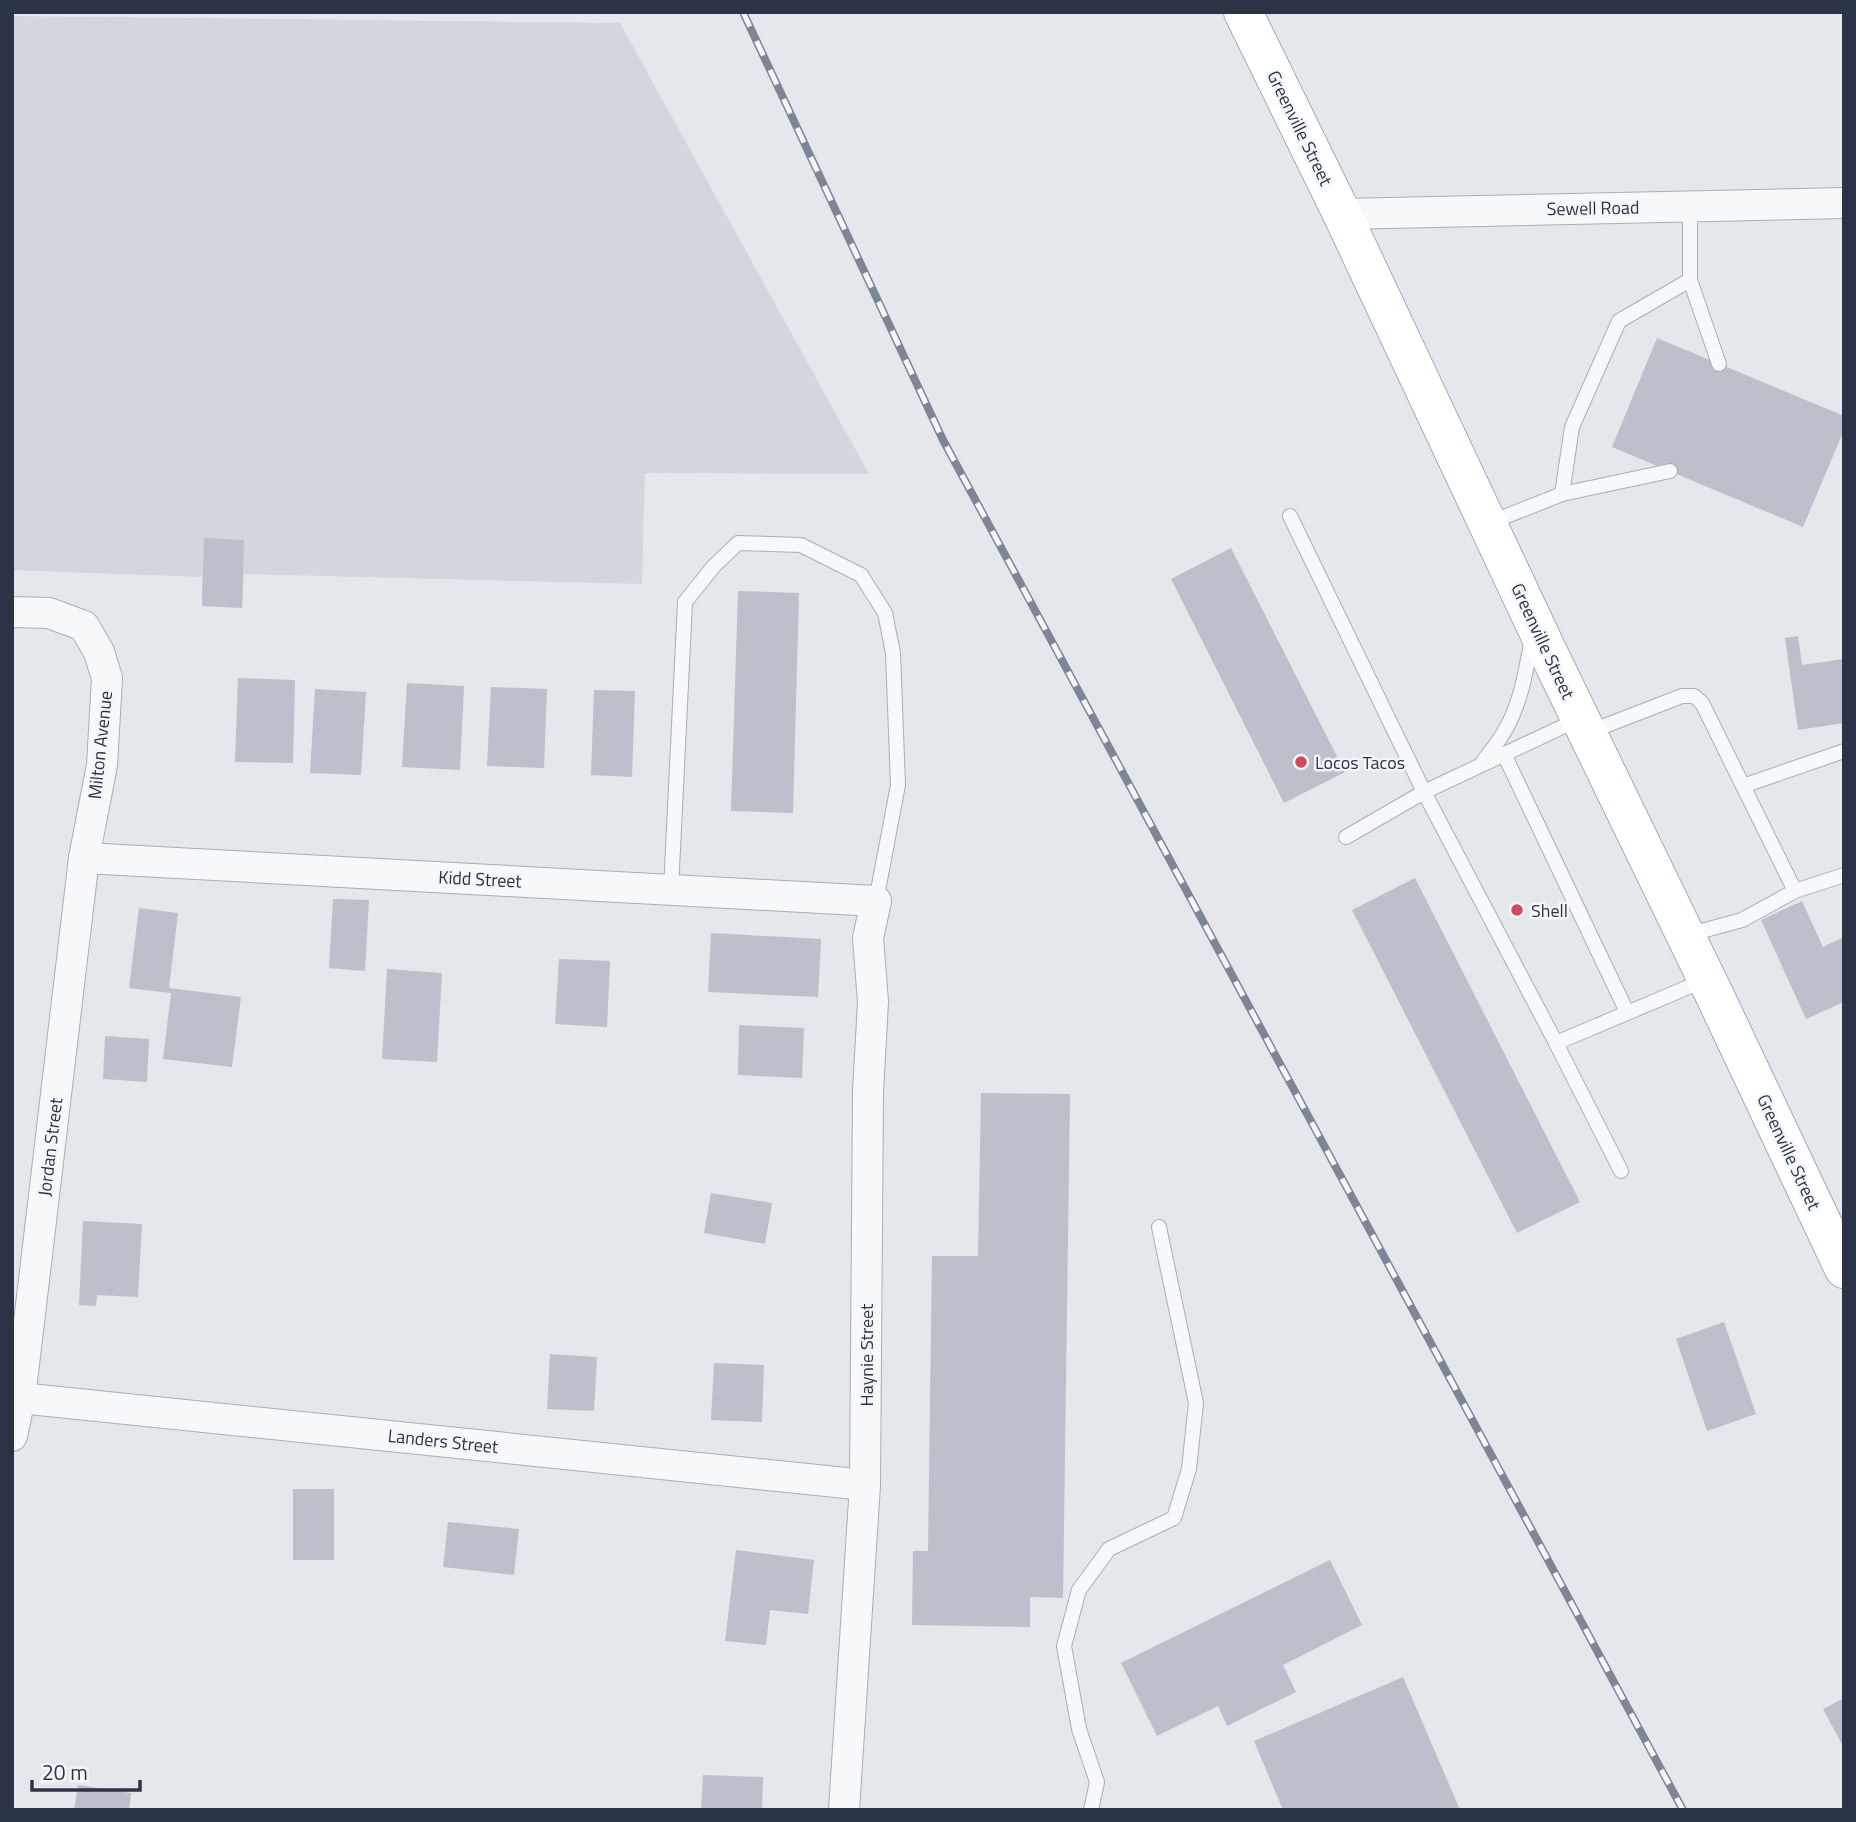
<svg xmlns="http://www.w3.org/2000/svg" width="1856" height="1822" viewBox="0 0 1856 1822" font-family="'Titillium Web',sans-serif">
<rect width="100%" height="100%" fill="#e4e7ec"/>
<polygon fill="#d2d6de" points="12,16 620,23 869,474 645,473 642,584 244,574 242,608 202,606 202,577 12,570"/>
<g fill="#bbc0ca">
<polygon points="1657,338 1844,416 1844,430 1803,527 1612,447"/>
<polygon points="204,538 244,540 242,608 202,606"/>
<polygon points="1231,548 1345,772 1284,803 1171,579"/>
<polygon points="738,591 799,593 793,813 731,811"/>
<polygon points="1798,636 1802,665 1844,659 1844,723 1798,730 1785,638"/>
<polygon points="238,678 295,680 293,763 235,762"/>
<polygon points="407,683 464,686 460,770 402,767"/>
<polygon points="491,687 547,689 544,768 487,766"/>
<polygon points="315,689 366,692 361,775 310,773"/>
<polygon points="594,690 635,691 632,777 591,775"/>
<polygon points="1415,878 1580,1202 1517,1233 1352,910"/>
<polygon points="333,899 369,900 365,971 329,968"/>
<polygon points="1802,901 1823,947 1844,937 1844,1002 1806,1019 1761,920"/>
<polygon points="139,908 178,913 169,988 241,997 232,1067 163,1059 171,993 129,988"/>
<polygon points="711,933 821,939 818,997 708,992"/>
<polygon points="559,959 610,961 607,1027 555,1024"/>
<polygon points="387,969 442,973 437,1062 382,1059"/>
<polygon points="739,1025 804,1028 802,1078 738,1075"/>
<polygon points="105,1036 149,1039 147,1082 103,1079"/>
<polygon points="981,1093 1070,1094 1063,1598 1030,1597 1030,1627 912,1625 913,1551 928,1551 932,1256 978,1256"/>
<polygon points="711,1193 772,1203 765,1244 704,1233"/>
<polygon points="83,1221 142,1224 138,1297 97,1295 96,1306 79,1305"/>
<polygon points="1724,1322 1756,1414 1707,1431 1676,1339"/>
<polygon points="550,1354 597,1357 594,1411 547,1409"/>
<polygon points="714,1363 764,1365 762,1422 711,1420"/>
<rect x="293" y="1489" width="41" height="71"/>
<polygon points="448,1522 519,1529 514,1575 443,1567"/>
<polygon points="736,1550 814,1560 808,1614 770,1610 766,1645 725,1641"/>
<polygon points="1330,1560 1362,1625 1283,1665 1296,1692 1227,1726 1218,1706 1157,1736 1121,1663"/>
<polygon points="1403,1677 1460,1810 1283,1810 1254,1741"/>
<polygon points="1844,1698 1844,1748 1823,1709"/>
<polygon points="703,1775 763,1777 762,1810 701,1810"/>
<polygon points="78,1785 131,1793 129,1810 74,1810"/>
</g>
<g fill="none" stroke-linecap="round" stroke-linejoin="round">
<g stroke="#a9aeb7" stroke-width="16">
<g id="lane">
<polyline points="1690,280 1719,364"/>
<polyline points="1562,494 1670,471"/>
<polyline points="1290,516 1424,792 1556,1043"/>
<polyline points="1489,523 1562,494 1572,427 1619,321 1690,280 1690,206"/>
<polyline points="1589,732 1682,696 1694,696 1702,703 1795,891 1742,920 1687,935"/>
<polyline points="1504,754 1627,1012"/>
<path d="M1482 763C1489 753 1498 743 1504 732 1521 704 1526 670 1532 638"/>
<polyline points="1743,786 1844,751"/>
<polyline points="1346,837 1424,792 1579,719"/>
<polyline points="671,890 685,602 714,566 738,543 801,545 861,575 885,613 893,653 898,785 876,901"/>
<polyline points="1795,891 1844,875"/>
<polyline points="1621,1171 1556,1043 1705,980"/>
<polyline points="1091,1810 1097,1782 1079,1729 1064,1646 1079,1590 1109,1549 1174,1518 1189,1469 1196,1403 1159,1227"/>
</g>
</g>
<g stroke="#a9aeb7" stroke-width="32">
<g id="street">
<polyline points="1342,214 1844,203"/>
<polyline points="12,612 49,613 84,626 99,652 107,678 102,765 84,858 20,1398 12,1436"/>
<polyline points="84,858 876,901 868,938 873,1002 868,1092 865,1485 844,1810"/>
<polyline points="20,1398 865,1485"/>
</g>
</g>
<g stroke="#a3abb8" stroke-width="40">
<polyline id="primary" points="1243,12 1342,214 1547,650 1714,994 1844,1269"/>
</g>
<use href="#lane" stroke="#f7f8fa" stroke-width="14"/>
<use href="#street" stroke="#f7f8fa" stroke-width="30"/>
<use href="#primary" stroke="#fff" stroke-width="38"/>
<g stroke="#7d8696" stroke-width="8">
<polyline id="rail" points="743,12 943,440 1683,1810"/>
</g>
<use href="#rail" stroke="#f4f6f9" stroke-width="5" stroke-dasharray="16" stroke-linecap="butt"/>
</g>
<g fill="#d1495b" stroke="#f4f6f9" stroke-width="2.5">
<circle cx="1301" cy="762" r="7"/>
<circle cx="1517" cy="910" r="7"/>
</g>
<g text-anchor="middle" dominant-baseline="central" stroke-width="5" stroke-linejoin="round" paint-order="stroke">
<g font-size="18" fill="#2b3445" stroke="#f4f6f9">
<text transform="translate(1300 128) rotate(64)">Greenville Street</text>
<text transform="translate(1593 208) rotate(-1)">Sewell Road</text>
<text transform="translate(1543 641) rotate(65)">Greenville Street</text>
<text transform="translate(100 745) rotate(-84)">Milton Avenue</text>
<text transform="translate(480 879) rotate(3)">Kidd Street</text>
<text transform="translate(50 1147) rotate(-83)">Jordan Street</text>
<text transform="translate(1789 1152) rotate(65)">Greenville Street</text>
<text transform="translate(866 1355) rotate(-90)">Haynie Street</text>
<text transform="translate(443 1441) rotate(6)">Landers Street</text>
</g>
<g font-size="18" fill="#2b3445" stroke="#f4f6f9" text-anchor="start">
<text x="1315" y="762">Locos Tacos</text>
<text x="1531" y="910">Shell</text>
</g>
</g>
<rect width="1856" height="1822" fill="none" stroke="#2b3445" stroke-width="28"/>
<path d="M32 1780v10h108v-10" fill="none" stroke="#2b3445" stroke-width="3.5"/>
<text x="42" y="1780" font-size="21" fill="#2b3445" stroke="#f4f6f9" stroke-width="5" paint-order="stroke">20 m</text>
</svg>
